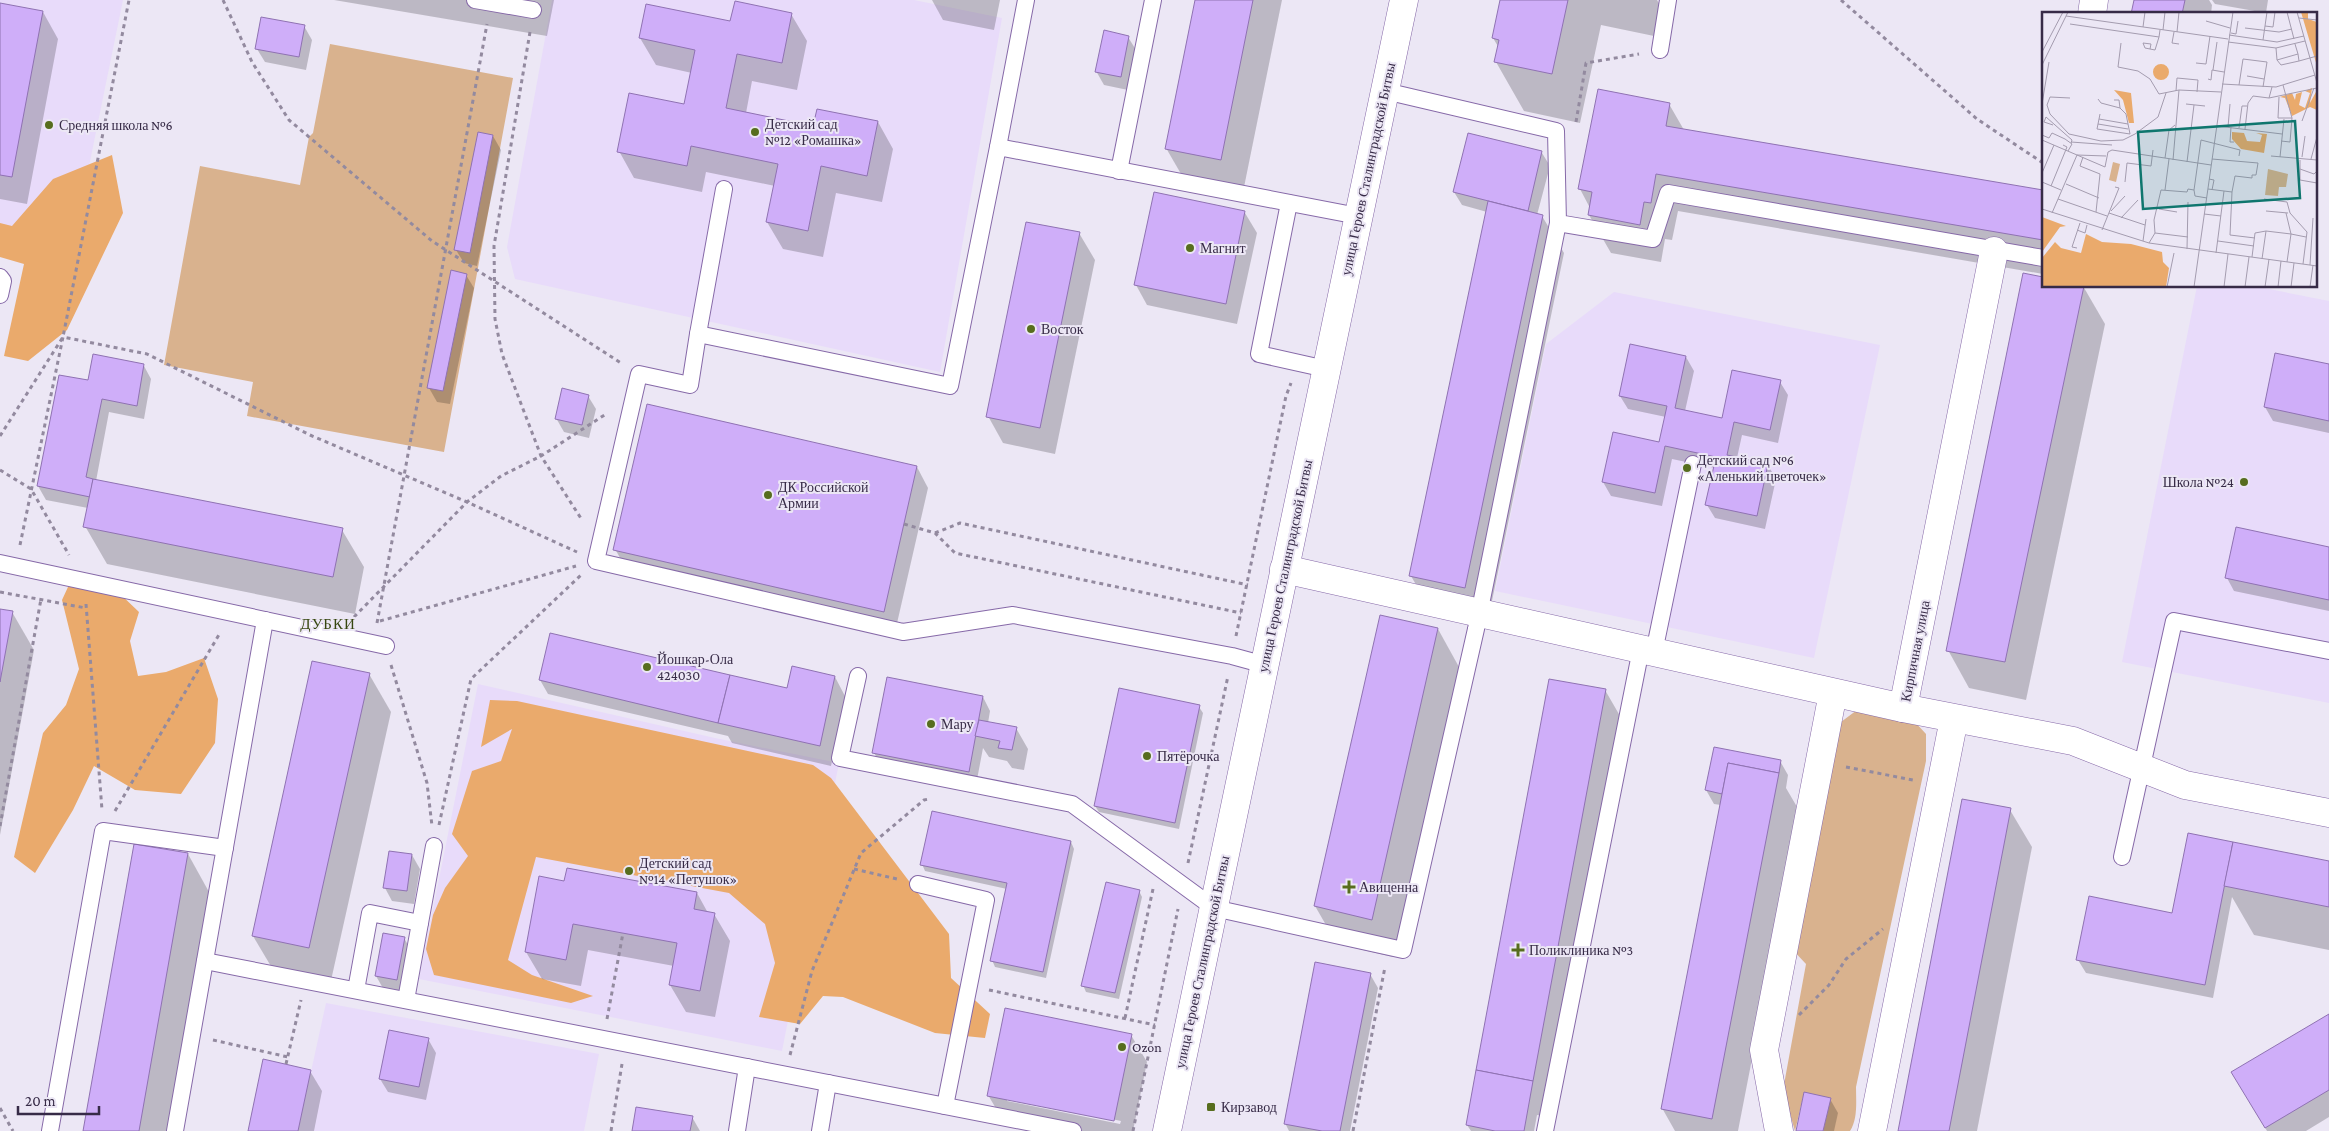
<svg xmlns="http://www.w3.org/2000/svg" width="2329" height="1131" viewBox="0 0 2329 1131" font-family="'Crimson Pro',serif">
<rect width="100%" height="100%" fill="#ece7f5"/>
<g fill="#e8dbfa">
<polygon points="0,0 123,0 69,264 0,249"/>
<polygon points="552,0 914,0 1002,18 940,372 515,279 507,247"/>
<polygon points="2197,286 2254,286 2329,301 2329,703 2122,662"/>
<polygon points="1614,292 1880,345 1814,658 1495,591 1546,344"/>
<polygon points="478,684 715,738 839,763 782,1051 419,979"/>
<polygon points="326,1003 599,1054 584,1131 298,1131"/>
</g>
<g fill="#d9b28e">
<polygon points="330,44 513,78 444,452 247,416 253,382 164,365 200,166 300,185 309,137 313,133"/>
<path d="M1857 710 1914 721 1926 734V761L1856 1087C1856 1101 1858 1119 1850 1131H1823L1830 1098 1804 1093 1795 1131 1783 1090 1806 964 1791 948 1833 728Z"/>
</g>
<g fill="#eaaa6c">
<polygon points="112,155 123,213 67,330 28,361 4,356 24,264 0,257 0,223 12,226 53,179"/>
<polygon points="86,584 118,592 139,612 130,641 138,676 166,672 204,658 218,699 215,743 181,794 135,790 94,766 73,810 35,873 14,857 43,733 66,705 79,669 62,600 68,587"/>
<polygon points="490,700 517,701 813,765 831,778 949,934 951,978 990,1014 985,1038 935,1033 843,997 823,996 800,1024 759,1017 775,963 765,924 729,893 536,857 508,960 532,975 593,996 571,1003 434,975 426,949 433,915 445,888 468,856 452,834 472,771 501,761 512,729 481,747"/>
</g>
<g fill="#0003" fill-rule="evenodd">
<polygon points="334,0 554,0 547,36"/>
<polygon points="932,0 1000,0 994,30 943,20"/>
<polygon points="1196,0 1282,0 1242,197 1188,186 1166,148"/>
<polygon points="1501,0 1657,0 1661,7 1654,36 1601,25 1580,123 1524,111 1496,62 1499,48 1493,38"/>
<polygon points="2135,0 2209,0 2212,5 2211,14 2133,14"/>
<polygon points="2212,0 2268,0 2266,13 2215,4"/>
<polygon points="0,4 43,12 58,39 27,204 0,199"/>
<polygon points="791,14 807,41 797,90 752,81 746,113 814,127 878,122 893,149 882,202 836,193 823,257 783,249 767,222 775,186 706,172 702,192 634,178 619,151 685,106 692,73 656,65 640,38"/>
<polygon points="304,26 312,40 306,70 265,62 257,49"/>
<polygon points="1128,37 1136,50 1128,90 1104,85 1096,71"/>
<polygon points="1669,104 1684,130 2043,191 2043,274 1678,211 1672,240 1665,239 1661,262 1611,253 1589,215 1590,208 1580,189"/>
<polygon points="1469,134 1542,153 1550,166 1537,215 1542,216 1564,253 1487,625 1433,614 1411,576 1487,212 1462,205 1454,192"/>
<polygon points="493,136 501,150 477,266 464,263 456,250"/>
<polygon points="1245,213 1257,233 1237,324 1147,305 1136,285"/>
<polygon points="1079,233 1095,260 1055,454 1003,443 988,416"/>
<polygon points="466,275 474,288 450,404 437,402 429,388"/>
<polygon points="2043,286 2083,286 2105,324 2026,700 1969,688 1948,650"/>
<polygon points="1686,357 1694,371 1685,411 1723,419 1780,382 1788,395 1778,443 1742,435 1737,458 1768,465 1776,479 1765,529 1715,518 1707,505 1715,468 1672,459 1662,506 1611,496 1603,482 1660,443 1666,417 1628,409 1620,396"/>
<polygon points="2329,365 2329,433 2273,421 2265,407"/>
<polygon points="144,366 151,379 144,419 109,412 96,481 342,530 364,567 355,614 107,564 85,526 88,508 46,500 38,486 89,382"/>
<polygon points="588,396 596,409 589,438 564,432 556,418"/>
<polygon points="917,467 928,488 895,632 627,570 615,549"/>
<polygon points="2329,549 2329,611 2234,591 2227,578"/>
<polygon points="0,610 12,612 34,650 0,835"/>
<polygon points="1438,629 1459,667 1393,957 1337,944 1315,906"/>
<polygon points="369,674 391,712 330,985 275,973 253,936"/>
<polygon points="835,677 846,698 831,766 732,743 728,736 548,694 540,680 787,690"/>
<polygon points="1605,690 1627,728 1554,1118 1537,1115 1534,1131 1471,1131 1467,1125"/>
<polygon points="983,697 990,711 988,723 1016,728 1028,749 1024,770 1012,768 1007,761 989,757 983,748 976,785 882,766 874,753"/>
<polygon points="1199,707 1203,713 1179,829 1099,812 1095,806"/>
<polygon points="1780,761 1788,775 1786,788 1800,812 1738,1131 1675,1131 1662,1108 1721,805 1714,804 1706,790"/>
<polygon points="2010,810 2032,847 1977,1131 1899,1131"/>
<polygon points="2189,834 2329,862 2329,950 2254,935 2232,897 2213,998 2086,973 2078,960 2173,914"/>
<polygon points="1071,842 1074,849 1046,978 995,967 992,960 1007,889 925,871 922,864"/>
<polygon points="188,854 209,892 167,1131 84,1131"/>
<polygon points="412,855 420,869 414,904 392,901 385,888"/>
<polygon points="565,882 697,893 708,913 714,914 730,941 715,1017 686,1012 670,985 674,966 588,950 581,986 542,979 526,952"/>
<polygon points="1139,891 1142,897 1119,999 1086,992 1083,985"/>
<polygon points="404,938 412,952 405,993 384,990 376,976"/>
<polygon points="1370,974 1378,988 1350,1131 1289,1131 1285,1123"/>
<polygon points="2329,1016 2329,1117 2306,1131 2267,1131 2233,1073"/>
<path d="M1131 1035 1147 1062 1133 1131H1047L1004 1122 988 1095ZM1007 1098 1121 1121 1120 1124 1007 1101Z"/>
<polygon points="428,1039 436,1053 426,1100 388,1092 380,1079"/>
<polygon points="310,1071 322,1091 314,1131 249,1131"/>
<polygon points="1830,1099 1838,1113 1834,1131 1797,1131"/>
<polygon points="692,1117 700,1131 633,1131"/>
</g>
<g fill="#cfaef9" stroke="#8f72b2">
<polygon points="1195,0 1253,0 1221,160 1165,149"/>
<polygon points="1500,0 1568,0 1552,74 1494,62 1499,40 1492,38"/>
<polygon points="2134,0 2185,0 2182,14 2131,14"/>
<polygon points="735,1 792,13 782,63 737,54 726,108 813,126 817,109 878,121 867,176 821,166 808,231 766,222 778,164 691,146 687,166 617,152 629,93 684,104 695,50 639,38 646,4 730,21"/>
<polygon points="0,3 43,11 12,177 0,175"/>
<polygon points="261,17 305,25 299,57 255,49"/>
<polygon points="1104,30 1129,36 1121,77 1095,72"/>
<polygon points="1598,89 1670,103 1666,126 2043,190 2043,240 1656,174 1651,203 1644,202 1640,225 1588,215 1592,192 1578,189"/>
<polygon points="478,132 493,135 470,253 454,250"/>
<polygon points="1468,133 1542,151 1528,211 1453,192"/>
<polygon points="1154,192 1245,211 1226,304 1134,285"/>
<polygon points="1488,201 1543,215 1465,588 1409,576"/>
<polygon points="1026,222 1080,232 1040,428 986,417"/>
<polygon points="451,270 467,274 443,391 427,388"/>
<polygon points="2023,273 2043,277 2043,286 2084,286 2005,662 1946,651"/>
<polygon points="1630,344 1686,356 1675,408 1722,418 1732,370 1781,380 1770,430 1734,422 1727,455 1768,464 1757,516 1705,505 1716,457 1665,446 1655,493 1602,482 1613,432 1659,442 1667,406 1619,396"/>
<polygon points="2275,353 2329,364 2329,421 2264,407"/>
<polygon points="93,354 144,364 137,406 102,399 86,477 93,479 90,497 37,486 59,375 88,380"/>
<polygon points="562,388 589,395 582,425 555,419"/>
<polygon points="647,404 917,466 884,612 613,550"/>
<polygon points="93,479 343,528 333,577 83,527"/>
<polygon points="2236,527 2329,547 2329,600 2225,578"/>
<polygon points="0,609 13,611 0,682"/>
<polygon points="1380,615 1438,628 1372,920 1314,906"/>
<polygon points="550,633 730,675 718,723 539,680"/>
<polygon points="312,661 370,673 309,948 252,936"/>
<polygon points="792,666 835,676 820,746 718,723 730,675 787,688"/>
<polygon points="887,677 983,696 969,772 872,753"/>
<polygon points="1549,679 1606,689 1533,1081 1476,1070"/>
<polygon points="1119,688 1200,705 1175,823 1094,806"/>
<polygon points="979,720 1017,727 1012,750 998,748 1000,741 975,736"/>
<polygon points="1714,747 1781,760 1779,773 1728,763 1722,794 1705,790"/>
<polygon points="1728,763 1779,773 1712,1119 1661,1109"/>
<polygon points="1962,799 2011,808 1949,1131 1898,1131"/>
<polygon points="932,811 1071,841 1043,972 990,961 1007,883 920,865"/>
<polygon points="2188,833 2233,842 2205,985 2076,960 2089,896 2172,913"/>
<polygon points="2233,842 2329,861 2329,907 2224,886"/>
<polygon points="134,844 188,853 139,1131 83,1131"/>
<polygon points="389,851 412,854 407,891 383,888"/>
<polygon points="567,868 697,892 694,909 715,913 700,991 669,985 677,943 573,924 566,960 525,952 539,876 564,881"/>
<polygon points="1106,882 1140,890 1115,993 1081,986"/>
<polygon points="383,933 405,937 397,980 375,976"/>
<polygon points="1315,962 1371,973 1340,1131 1322,1131 1284,1124"/>
<polygon points="1005,1008 1132,1034 1114,1121 987,1096"/>
<polygon points="2329,1014 2329,1090 2265,1128 2231,1072"/>
<polygon points="389,1030 429,1038 419,1087 379,1079"/>
<polygon points="263,1059 311,1070 298,1131 248,1131"/>
<polygon points="1476,1070 1533,1081 1524,1131 1495,1131 1466,1125"/>
<polygon points="1804,1092 1831,1098 1823,1131 1796,1131"/>
<polygon points="636,1107 693,1116 690,1131 632,1131"/>
</g>
<g fill="none" stroke-linecap="round" stroke-linejoin="round">
<g stroke="#8669a8" stroke-width="18">
<g id="lane">
<polyline points="475,0 533,10"/>
<polyline points="1660,50 1668,0"/>
<polyline points="1385,91 1556,131 1558,223 1653,239 1668,193 2043,258"/>
<polyline points="998,147 1026,0"/>
<polyline points="1119,171 1153,0"/>
<polyline points="1289,203 1259,354 1326,369"/>
<polyline points="0,277 3,281 0,295"/>
<polyline points="698,334 724,189"/>
<polyline points="0,563 386,646"/>
<polyline points="1654,652 1693,464"/>
<polyline points="1265,665 1232,656 1013,615 903,632 596,561 639,374 690,385 698,334 950,386 998,147 1358,216"/>
<polyline points="858,676 840,758 1072,804 1214,908 1403,950 1476,629 1558,223"/>
<polyline points="2122,857 2174,621 2329,651"/>
<polyline points="918,884 986,900 945,1106"/>
<polyline points="205,961 1073,1131"/>
<polyline points="356,990 370,913 420,923"/>
<polyline points="406,1000 434,846"/>
<polyline points="50,1131 103,831 225,848"/>
<polyline points="175,1131 265,620"/>
<polyline points="737,1131 747,1067"/>
<polyline points="820,1131 828,1083"/>
<polyline points="1545,1131 1641,649"/>
</g>
</g>
<g stroke="#8669a8" stroke-width="29">
<g id="street">
<polyline points="2092,14 2094,0"/>
<polyline points="1284,569 1903,708 2073,741 2185,785 2329,813"/>
<polyline points="1903,708 1994,251"/>
<polyline points="1779,1131 1764,1050 1833,693"/>
<polyline points="1872,1131 1954,719"/>
</g>
</g>
<g stroke="#8669a8" stroke-width="29">
<polyline id="secondary" points="1167,1131 1404,0"/>
</g>
<g stroke="#938a9f" stroke-width="3" stroke-dasharray="4 4" stroke-linecap="butt">
<polyline points="223,0 252,62 289,120 432,241 621,363"/>
<polyline points="1841,0 1977,119 2043,163"/>
<polyline points="530,32 494,246 495,319 502,354 541,456 582,520"/>
<polyline points="1576,122 1586,63 1639,54"/>
<polyline points="0,436 63,337 129,0"/>
<polyline points="0,470 31,489 69,555"/>
<polyline points="904,524 935,533 955,553 1241,613"/>
<polyline points="935,533 960,523 1248,585"/>
<polyline points="20,545 63,337 147,354 310,435 467,502 577,552"/>
<polyline points="0,592 86,608"/>
<polyline points="86,604 102,810"/>
<polyline points="354,617 467,502 501,476 541,456 606,414"/>
<polyline points="380,621 576,566"/>
<polyline points="377,623 487,24"/>
<polyline points="1236,636 1286,396 1291,383"/>
<polyline points="391,665 427,783 432,826"/>
<polyline points="1846,767 1913,780"/>
<polyline points="115,811 220,633"/>
<polyline points="439,825 471,679 581,575"/>
<polyline points="0,826 41,599"/>
<polyline points="1188,863 1228,676"/>
<polyline points="854,869 897,879"/>
<polyline points="989,990 1155,1025"/>
<polyline points="1799,1015 1829,985 1846,959 1883,929"/>
<polyline points="1125,1018 1153,889"/>
<polyline points="607,1019 623,933"/>
<polyline points="213,1040 288,1057"/>
<polyline points="790,1055 812,971 861,853 924,800 929,799"/>
<polyline points="286,1064 301,1000"/>
<polyline points="0,1108 13,1131"/>
<polyline points="611,1131 622,1064"/>
<polyline points="1133,1131 1178,909"/>
<polyline points="1353,1131 1385,967"/>
</g>
<use href="#lane" stroke="#fff" stroke-width="16"/>
<use href="#street" stroke="#fff" stroke-width="28"/>
<use href="#secondary" stroke="#fff" stroke-width="28"/>
</g>
<g fill="#576d1e" stroke="#ece7f5" stroke-width="2">
<circle cx="49" cy="125" r="5"/>
<circle cx="755" cy="132" r="5"/>
<circle cx="1190" cy="248" r="5"/>
<circle cx="1031" cy="329" r="5"/>
<circle cx="1687" cy="468" r="5"/>
<circle cx="2244" cy="482" r="5"/>
<circle cx="768" cy="495" r="5"/>
<circle cx="647" cy="667" r="5"/>
<circle cx="931" cy="724" r="5"/>
<circle cx="1147" cy="756" r="5"/>
<circle cx="629" cy="871" r="5"/>
<path d="M1346.5 879.5h5v5h5v5h-5v5h-5v-5h-5v-5h5z"/>
<path d="M1515.5 942.5h5v5h5v5h-5v5h-5v-5h-5v-5h5z"/>
<circle cx="1122" cy="1047" r="5"/>
<rect x="1206" y="1102" width="10" height="10" rx="2.5"/>
</g>
<g text-anchor="middle" dominant-baseline="central" stroke-width="4" stroke-linejoin="round" paint-order="stroke">
<g font-size="14" fill="#372b47" stroke="#ece7f5" text-anchor="start">
<text x="765" y="124">Детский сад<tspan x="765" dy="16">№12 «Ромашка»</tspan></text>
<text x="59" y="125">Средняя школа №6</text>
<text x="1200" y="248">Магнит</text>
<text x="1041" y="329">Восток</text>
<text x="1697" y="460">Детский сад №6<tspan x="1697" dy="16">«Аленький цветочек»</tspan></text>
<text x="2234" y="482" text-anchor="end">Школа №24</text>
<text x="778" y="487">ДК Российской<tspan x="778" dy="16">Армии</tspan></text>
<text x="657" y="659">Йошкар-Ола<tspan x="657" dy="16">424030</tspan></text>
<text x="941" y="724">Мару</text>
<text x="1157" y="756">Пятёрочка</text>
<text x="639" y="863">Детский сад<tspan x="639" dy="16">№14 «Петушок»</tspan></text>
<text x="1359" y="887">Авиценна</text>
<text x="1529" y="950">Поликлиника №3</text>
<text x="1132" y="1047">Ozon</text>
<text x="1221" y="1107">Кирзавод</text>
</g>
<g font-size="14" fill="#372b47" stroke="#ece7f5">
<text transform="translate(1368 169) rotate(-78)">улица Героев Сталинградской Битвы</text>
<text transform="translate(1285 566) rotate(-78)">улица Героев Сталинградской Битвы</text>
<text transform="translate(1915 651) rotate(-79)">Кирпичная улица</text>
<text transform="translate(1202 962) rotate(-78)">улица Героев Сталинградской Битвы</text>
</g>
<g font-size="15" letter-spacing="1" fill="#36460f" stroke="#ece7f5">
<text x="328" y="624">ДУБКИ</text>
</g>
</g>
<g transform="translate(2042 12)">
<rect width="275" height="275" fill="#ece7f5"/>
<path d="M71 150 78 152 74 170 67 168ZM226 157 246 162 244 175H237L236 184 223 183Z" fill="#d9b28e"/>
<path d="M259 0H266V7L275 10V54ZM111 60a8 8 0 1 1 16 0a8 8 0 1 1-16 0ZM270 76 268 91 275 78V98L268 95 250 104 243 86 238 85 250 81 253 88 254 82 260 80 257 93 263 96 268 81 263 79ZM72 78 89 81 92 111H87L81 88ZM190 120 202 121 205 129 218 130 220 123 214 121 225 122 222 141 199 137 190 127ZM0 205 24 214 18 215 0 240ZM44 222 60 230 89 232 120 240 121 250 127 256 124 275H0V246L13 230 19 236 39 241Z" fill="#eaaa6c"/>
<path fill="none" stroke="#a49caf" stroke-width="1" d="M245 0 252 27M255 0 275 71M24 4 186 27M257 6 275 8M164 9 188 16M28 12 117 25 118 18M223 14 231 15 233 0M101 15 103 0M203 16 237 20 250 17M121 18 123 0M132 20 130 31 137 32M135 20 137 0M189 21 194 22 196 9M187 23 235 30 262 24M221 28 225 0M186 30 234 36 263 29M79 31 76 55 96 59 108 67 117 82 137 78 179 80M234 36 235 48 256 42 253 32M108 37 109 32 101 31 103 36 113 38 117 25M0 40 21 0M235 48 239 53 257 49 256 42M257 49 275 44M154 51 164 52 168 24M0 53 26 0M171 58 175 30M205 64 222 67M166 67 169 68 170 58 182 60M180 72 234 75 273 63M197 73 201 47 225 50 221 75M134 79 135 66 156 68 155 80M237 85 236 106H250L241 73M28 86 8 85 5 93 8 102 27 122 59 129 81 128 93 122 116 105 124 81M227 86 275 76M56 87 59 91 78 96M72 88H77L78 96 84 102 88 122M0 92 7 50M144 92 163 94M58 102 55 117 88 122M57 107 86 112M260 109 272 76M56 112 86 117M11 113 2 110 4 105 30 128 29 131M175 114 240 122M186 115 188 92M189 115 188 130H192M197 116 200 94H205M203 117 206 91 211 84 227 86 230 75M0 123 7 126 10 121 23 127 30 132 26 139M0 128 63 155 66 140 70 138 169 153M239 129 248 130 250 106M29 130 70 133M35 143 64 144M229 144 275 148M41 145 38 154 58 162 54 200M238 145 242 107M260 145 263 124M123 146 127 118 133 113M269 147 275 125M131 148 137 78M258 148V157L272 162 275 159M145 150 152 93M258 157V168L275 171M0 161 12 133M167 167 172 168 170 178M0 170 19 178M83 170 85 151 109 154 111 138M24 172 57 186M9 174 25 135 21 133M166 177 190 180 193 164 210 166V163H214L216 151 170 147M123 178 127 147M152 178 159 128 198 138 197 144M190 180 188 223 213 226M16 187 65 204M222 187 245 190 248 201 265 220 261 252M0 197 107 231 275 254M117 197 135 200M69 199 83 184M224 199 246 201M10 201 35 143M67 201 103 213M244 201 249 222 264 225M162 202 179 204M79 206 96 188M35 218 43 221 45 213M60 218 77 176 73 175M224 219 249 222 245 250M113 221 146 225M101 229 104 207M176 229 212 234M107 231 113 221 112 208 119 178 145 180 146 177 152 178 153 184 165 186M35 236 30 235 38 211M145 237 146 190M174 241 182 179M210 245 213 221 224 219 220 247M268 253 271 206M125 275 132 241M152 275 191 0M182 275 186 242M203 275 207 245M223 275 227 247M236 275 239 249M249 275 252 251M268 275 271 253"/>
<path fill="#0f766e" fill-opacity="0.15" stroke="#0f766e" stroke-width="2.5" d="M253 109 258 186 101 197 96 120Z"/>
<rect width="275" height="275" fill="none" stroke="#372b47" stroke-width="2.5"/>
</g>
<path d="M18 1106v8h81v-8" fill="none" stroke="#372b47" stroke-width="2.5"/>
<text x="25" y="1106" font-size="15" fill="#372b47" stroke="#ece7f5" stroke-width="4" paint-order="stroke">20 m</text>
</svg>
